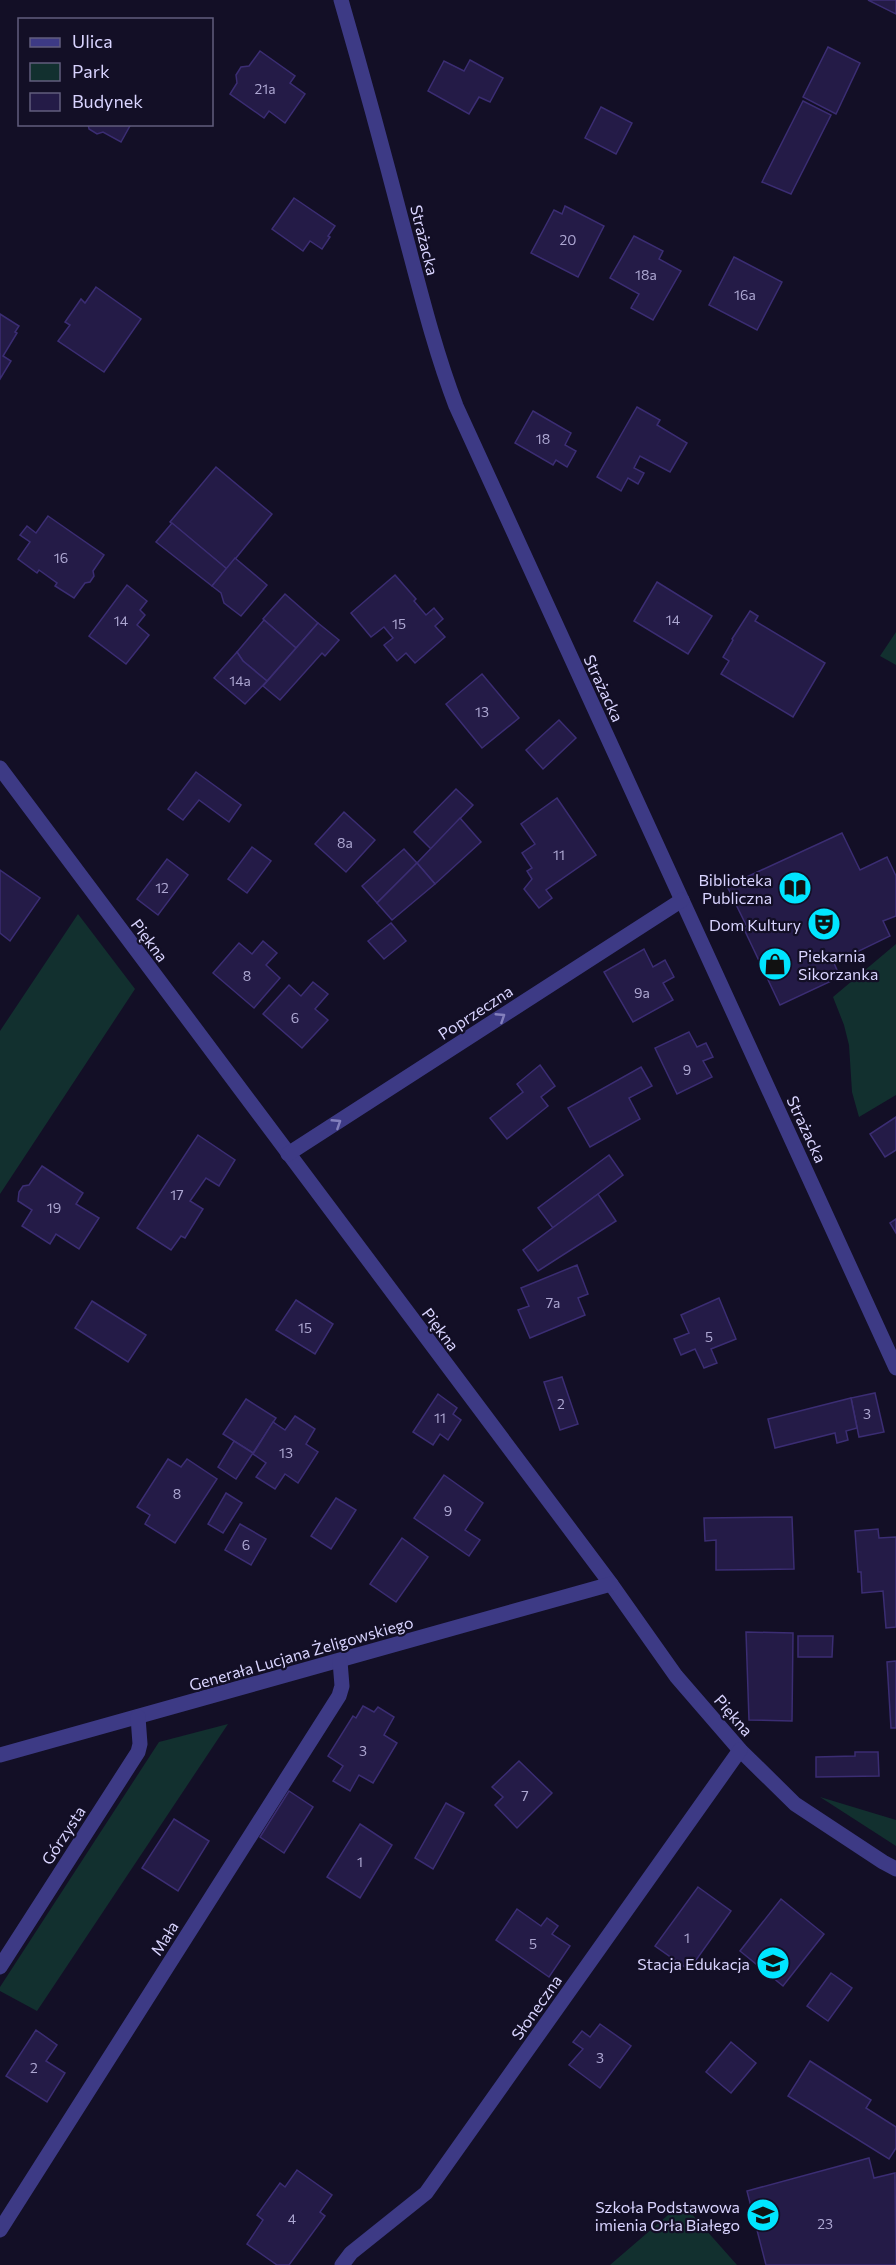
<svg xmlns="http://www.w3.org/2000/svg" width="896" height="2265" viewBox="0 0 896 2265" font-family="Commissioner,sans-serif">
<rect width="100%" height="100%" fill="#130f26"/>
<g fill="#12302f">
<polygon points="896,632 896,665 880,656"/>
<polygon points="78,914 135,989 0,1194 0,1031"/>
<polygon points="896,944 896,1095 859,1117 852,1092 849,1045 844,1025 833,997"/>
<polygon points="228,1724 37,2011 0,1991 0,1987 159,1742"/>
<polygon points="820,1797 896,1820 896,1846"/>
<polygon points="682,2203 737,2265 610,2265"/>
</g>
<g fill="#241b47" stroke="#3b2d73" stroke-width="1.5">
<polygon points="868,0 896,0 896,14"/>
<polygon points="828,47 860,63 836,114 803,97"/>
<polygon points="260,51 295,76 290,83 305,94 285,123 269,111 264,118 230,94 237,83 236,75 241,67 249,66"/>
<polygon points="470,60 503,78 490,102 479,97 469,114 428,91 444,61 464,71"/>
<polygon points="803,101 831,115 791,194 762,182"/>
<polygon points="601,107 632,123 616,154 585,138"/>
<polygon points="88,124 131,124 121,142 103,132 97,134 89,129"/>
<polygon points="294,198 335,226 328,236 330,237 322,249 310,241 303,251 272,229"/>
<polygon points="565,206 604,226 578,277 531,253 554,210 562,214"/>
<polygon points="634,236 663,251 659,259 681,271 653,320 631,308 639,294 610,278"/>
<polygon points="734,257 782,282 757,330 709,305"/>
<polygon points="96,287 141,319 104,372 58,341 70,325 65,322 81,299 85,303"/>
<polygon points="0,314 19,326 15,332 17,333 3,356 11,361 0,379"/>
<polygon points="637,407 660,420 657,425 687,443 670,472 640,456 634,468 644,473 638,484 628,478 621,491 597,477"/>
<polygon points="533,411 571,433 565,445 576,451 567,467 556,460 553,465 515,443"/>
<polygon points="216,467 272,514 227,569 170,522"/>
<polygon points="48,516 104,555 93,571 94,576 90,582 85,583 74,598 55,586 57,583 39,570 37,573 18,559 30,542 20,535 27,526 36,533"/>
<polygon points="172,523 227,569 212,586 156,542"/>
<polygon points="235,558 267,585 241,616 224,603 221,593 212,586"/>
<polygon points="395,575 416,599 414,601 426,615 434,608 443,619 435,626 445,637 415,663 406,653 397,661 384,645 393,638 384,627 371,637 351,613"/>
<polygon points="657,582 712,616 688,654 634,621"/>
<polygon points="127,585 147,601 140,610 145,615 137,625 149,635 126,664 89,636"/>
<polygon points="285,594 318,623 296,648 263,619"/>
<polygon points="750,611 758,616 755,621 825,663 793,717 721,674 729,661 723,657 733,640 732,639"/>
<polygon points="264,620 296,648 267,681 243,661 237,652"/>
<polygon points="318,623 339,640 325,656 322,653 280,700 263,686"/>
<polygon points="237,652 243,661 267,681 245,704 214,678"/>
<polygon points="482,674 519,718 482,748 446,704"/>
<polygon points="559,720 576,738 543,769 526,750"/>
<polygon points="196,772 241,805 229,822 199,800 183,820 168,809"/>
<polygon points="456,789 473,805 431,849 414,832"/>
<polygon points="557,798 596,855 546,890 552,898 539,908 524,889 532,879 527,871 532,868 522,853 535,844 521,824"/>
<polygon points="344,812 375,840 346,872 315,844"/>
<polygon points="460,818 481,842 435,884 417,863"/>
<polygon points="842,833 860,870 887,857 896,876 896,916 883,921 890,936 834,963 840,977 780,1005 744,929 747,927 727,886"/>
<polygon points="252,847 271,861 247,893 228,879"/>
<polygon points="404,849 417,863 377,903 362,886"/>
<polygon points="167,859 188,875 158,915 137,899"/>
<polygon points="417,863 435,884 392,920 377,903"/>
<polygon points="0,870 40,898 10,941 0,933"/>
<polygon points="391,923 406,941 384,959 368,941"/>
<polygon points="263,941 277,953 266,965 280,978 254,1008 213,973 239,943 252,954"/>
<polygon points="644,949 653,967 665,960 674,977 663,983 673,1000 633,1022 604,972"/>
<polygon points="313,982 328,994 315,1009 328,1020 302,1048 263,1014 289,985 301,996"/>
<polygon points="689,1032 697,1047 706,1043 713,1057 703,1061 712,1077 677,1094 655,1048"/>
<polygon points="540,1065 555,1086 541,1097 548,1106 507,1139 490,1118 523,1092 517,1084"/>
<polygon points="641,1067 652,1086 629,1098 640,1119 590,1147 568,1108"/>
<polygon points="896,1117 896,1150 885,1157 870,1134"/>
<polygon points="198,1135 235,1160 219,1186 206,1178 190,1201 203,1209 185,1238 181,1236 171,1250 137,1228"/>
<polygon points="609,1155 623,1175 553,1228 538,1208"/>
<polygon points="42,1166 83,1193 76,1204 99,1218 79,1249 56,1234 50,1244 22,1226 32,1210 18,1201 19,1192 23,1186 29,1185"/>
<polygon points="598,1194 616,1221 538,1271 523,1250"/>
<polygon points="896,1219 896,1233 890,1223"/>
<polygon points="577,1265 588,1294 578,1298 585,1315 530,1338 518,1310 529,1306 521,1288"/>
<polygon points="719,1298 736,1339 711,1349 717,1363 704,1368 695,1349 681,1355 674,1339 689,1333 681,1315"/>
<polygon points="296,1300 333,1324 315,1354 276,1330"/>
<polygon points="92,1301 146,1335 128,1362 75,1328"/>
<polygon points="562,1377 578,1424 560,1430 544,1382"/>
<polygon points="875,1393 884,1432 859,1437 851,1398"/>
<polygon points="438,1394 457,1408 453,1414 461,1420 448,1440 440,1434 433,1445 413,1432"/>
<polygon points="851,1398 857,1428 846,1431 848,1440 837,1443 835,1433 775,1448 768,1419"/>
<polygon points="246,1399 276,1418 253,1453 223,1434"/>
<polygon points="295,1416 315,1429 306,1444 318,1452 298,1483 285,1474 275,1489 256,1477 266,1463 253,1454 273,1422 285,1430"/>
<polygon points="234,1441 253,1453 236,1479 218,1467"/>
<polygon points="168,1459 181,1467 187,1459 217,1479 175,1543 145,1524 150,1515 137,1507"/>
<polygon points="444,1475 483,1503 465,1530 480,1540 469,1556 414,1518"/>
<polygon points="226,1493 242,1503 223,1533 208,1524"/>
<polygon points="336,1498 356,1510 331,1549 311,1536"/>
<polygon points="792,1517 794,1569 716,1570 716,1540 705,1541 704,1518"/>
<polygon points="240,1524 266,1539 251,1565 225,1550"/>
<polygon points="878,1529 879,1538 896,1537 896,1627 886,1628 883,1591 862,1593 861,1572 858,1572 855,1531"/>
<polygon points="402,1538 428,1557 396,1602 370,1584"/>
<polygon points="746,1632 793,1633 792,1721 749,1720"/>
<polygon points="798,1636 833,1636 832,1657 798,1657"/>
<polygon points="896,1661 896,1728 891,1728 887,1662"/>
<polygon points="363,1706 374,1712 378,1707 394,1717 384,1735 397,1743 373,1783 359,1775 350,1791 333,1781 343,1766 328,1756 353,1716 356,1718"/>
<polygon points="855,1752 878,1752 879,1776 816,1777 816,1757 855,1756"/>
<polygon points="519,1761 552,1793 517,1828 495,1805 503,1797 492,1787"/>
<polygon points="289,1791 313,1807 284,1853 260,1837"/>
<polygon points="446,1803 464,1813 433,1869 415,1858"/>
<polygon points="174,1819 209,1841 178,1891 142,1868"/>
<polygon points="360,1824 392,1845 360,1898 327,1877"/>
<polygon points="698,1887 731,1911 689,1970 655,1946"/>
<polygon points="781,1899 824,1934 783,1986 740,1951"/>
<polygon points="517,1909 541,1926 547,1918 558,1926 552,1934 570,1946 549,1977 496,1940"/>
<polygon points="831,1973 852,1988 828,2021 807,2006"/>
<polygon points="600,2024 631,2046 600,2088 569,2065 583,2049 573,2042 582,2031 590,2037"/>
<polygon points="36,2030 57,2045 46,2061 65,2073 47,2102 6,2076"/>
<polygon points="731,2042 756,2063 731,2093 706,2072"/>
<polygon points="810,2061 871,2100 866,2108 896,2127 896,2148 889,2159 788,2096"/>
<polygon points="869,2158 874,2178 895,2173 896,2265 766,2265 747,2191"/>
<polygon points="297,2170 332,2195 320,2212 325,2216 289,2265 277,2265 247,2244 263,2220 257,2215 280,2183 285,2187"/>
</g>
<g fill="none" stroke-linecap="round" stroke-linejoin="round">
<g stroke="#3d3a85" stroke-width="15">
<path d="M341 0C363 76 384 153 404 230 420 290 434 348 456 406L896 1368"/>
<polyline points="0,768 611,1584 676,1676 740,1750 795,1804 883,1862 896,1869"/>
<polyline points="288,1154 682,900"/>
<polyline points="0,1755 611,1584"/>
<polyline points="0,1967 138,1752 140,1744 138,1717"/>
<polyline points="0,2230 339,1696 342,1686 340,1661"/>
<polyline points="342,2265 351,2253 426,2193 740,1750"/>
</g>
</g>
<defs><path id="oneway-chevron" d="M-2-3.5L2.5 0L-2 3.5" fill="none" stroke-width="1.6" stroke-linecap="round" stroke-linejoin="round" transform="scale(1.5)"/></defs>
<g stroke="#837fbc">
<use href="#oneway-chevron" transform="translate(501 1017) rotate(-33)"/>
<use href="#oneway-chevron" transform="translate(337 1123) rotate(-33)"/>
</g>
<defs>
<g id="library-disc" transform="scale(1.725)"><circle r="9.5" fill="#00e5ff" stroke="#130f26"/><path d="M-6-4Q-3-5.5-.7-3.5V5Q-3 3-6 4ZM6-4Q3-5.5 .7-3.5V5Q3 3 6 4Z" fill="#111"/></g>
<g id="theatre-disc" transform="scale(1.725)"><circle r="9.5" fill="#00e5ff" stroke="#130f26"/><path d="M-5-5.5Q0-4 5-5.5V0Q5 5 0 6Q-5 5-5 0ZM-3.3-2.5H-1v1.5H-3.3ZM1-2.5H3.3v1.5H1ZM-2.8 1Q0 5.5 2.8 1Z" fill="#111"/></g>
<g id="shop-disc" transform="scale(1.725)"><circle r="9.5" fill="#00e5ff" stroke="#130f26"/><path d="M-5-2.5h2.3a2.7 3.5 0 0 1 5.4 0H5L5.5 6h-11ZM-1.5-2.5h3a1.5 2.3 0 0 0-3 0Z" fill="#111"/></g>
<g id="school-disc" transform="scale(1.725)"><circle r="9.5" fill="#00e5ff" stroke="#130f26"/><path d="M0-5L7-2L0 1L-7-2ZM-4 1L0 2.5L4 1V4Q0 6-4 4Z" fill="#111"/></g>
</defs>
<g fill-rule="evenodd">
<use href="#library-disc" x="795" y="888"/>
<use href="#theatre-disc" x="824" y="924"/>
<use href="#shop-disc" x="775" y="964"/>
<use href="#school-disc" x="773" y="1963"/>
<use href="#school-disc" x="763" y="2215"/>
</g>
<g text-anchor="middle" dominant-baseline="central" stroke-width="4.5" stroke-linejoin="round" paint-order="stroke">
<g font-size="14" fill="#aca6d1">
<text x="265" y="88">21a</text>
<text x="568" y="239">20</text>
<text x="646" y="274">18a</text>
<text x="745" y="294">16a</text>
<text x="543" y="438">18</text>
<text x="61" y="557">16</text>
<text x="673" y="619">14</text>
<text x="121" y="620">14</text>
<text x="399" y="623">15</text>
<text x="240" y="680">14a</text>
<text x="482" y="711">13</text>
<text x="345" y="842">8a</text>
<text x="559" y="854">11</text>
<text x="162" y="887">12</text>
<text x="247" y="975">8</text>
<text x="642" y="992">9a</text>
<text x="295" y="1017">6</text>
<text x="687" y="1069">9</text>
<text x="177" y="1194">17</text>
<text x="54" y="1207">19</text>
<text x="553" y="1302">7a</text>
<text x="305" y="1327">15</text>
<text x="709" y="1336">5</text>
<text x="561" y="1403">2</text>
<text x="867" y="1413">3</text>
<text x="440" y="1417">11</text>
<text x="286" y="1452">13</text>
<text x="177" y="1493">8</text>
<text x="448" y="1510">9</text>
<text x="246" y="1544">6</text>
<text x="363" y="1750">3</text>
<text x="525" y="1795">7</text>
<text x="360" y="1861">1</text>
<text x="687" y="1937">1</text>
<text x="533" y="1943">5</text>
<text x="600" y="2057">3</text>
<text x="34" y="2067">2</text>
<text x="292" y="2218">4</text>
<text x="825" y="2223">23</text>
</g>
<g font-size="16" fill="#d9d4ff" stroke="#130f26">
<text transform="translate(425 240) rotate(76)">Strażacka</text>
<text transform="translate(604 688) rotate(65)">Strażacka</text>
<text transform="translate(150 940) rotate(53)">Piękna</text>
<text transform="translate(475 1012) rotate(-33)">Poprzeczna</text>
<text transform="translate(807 1129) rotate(65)">Strażacka</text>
<text transform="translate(441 1329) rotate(53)">Piękna</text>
<text transform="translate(301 1653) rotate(-16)">Generała Lucjana Żeligowskiego</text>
<text transform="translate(734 1715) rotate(49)">Piękna</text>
<text transform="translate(63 1835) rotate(-57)">Górzysta</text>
<text transform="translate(164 1938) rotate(-58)">Mała</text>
<text transform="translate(536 2007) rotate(-55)">Słoneczna</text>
</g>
<g font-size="16" fill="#d9d4ff" stroke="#130f26" text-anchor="end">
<text x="772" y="879">Biblioteka<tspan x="772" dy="18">Publiczna</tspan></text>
<text x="801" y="924">Dom Kultury</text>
<text x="798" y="955" text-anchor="start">Piekarnia<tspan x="798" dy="18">Sikorzanka</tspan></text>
<text x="750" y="1963">Stacja Edukacja</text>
<text x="740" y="2206">Szkoła Podstawowa<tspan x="740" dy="18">imienia Orła Białego</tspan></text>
</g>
</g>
<rect x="18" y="18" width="195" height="108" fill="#130f26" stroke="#625e7d" stroke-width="1.5"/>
<rect x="30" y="38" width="30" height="9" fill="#3d3a85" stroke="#625e7d" stroke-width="1.5"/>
<text x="72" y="48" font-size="18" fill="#d9d4ff">Ulica</text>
<rect x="30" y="63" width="30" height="18" fill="#12302f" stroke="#625e7d" stroke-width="1.5"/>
<text x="72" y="78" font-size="18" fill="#d9d4ff">Park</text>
<rect x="30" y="93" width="30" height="18" fill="#241b47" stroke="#625e7d" stroke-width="1.5"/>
<text x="72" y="108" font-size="18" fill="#d9d4ff">Budynek</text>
</svg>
